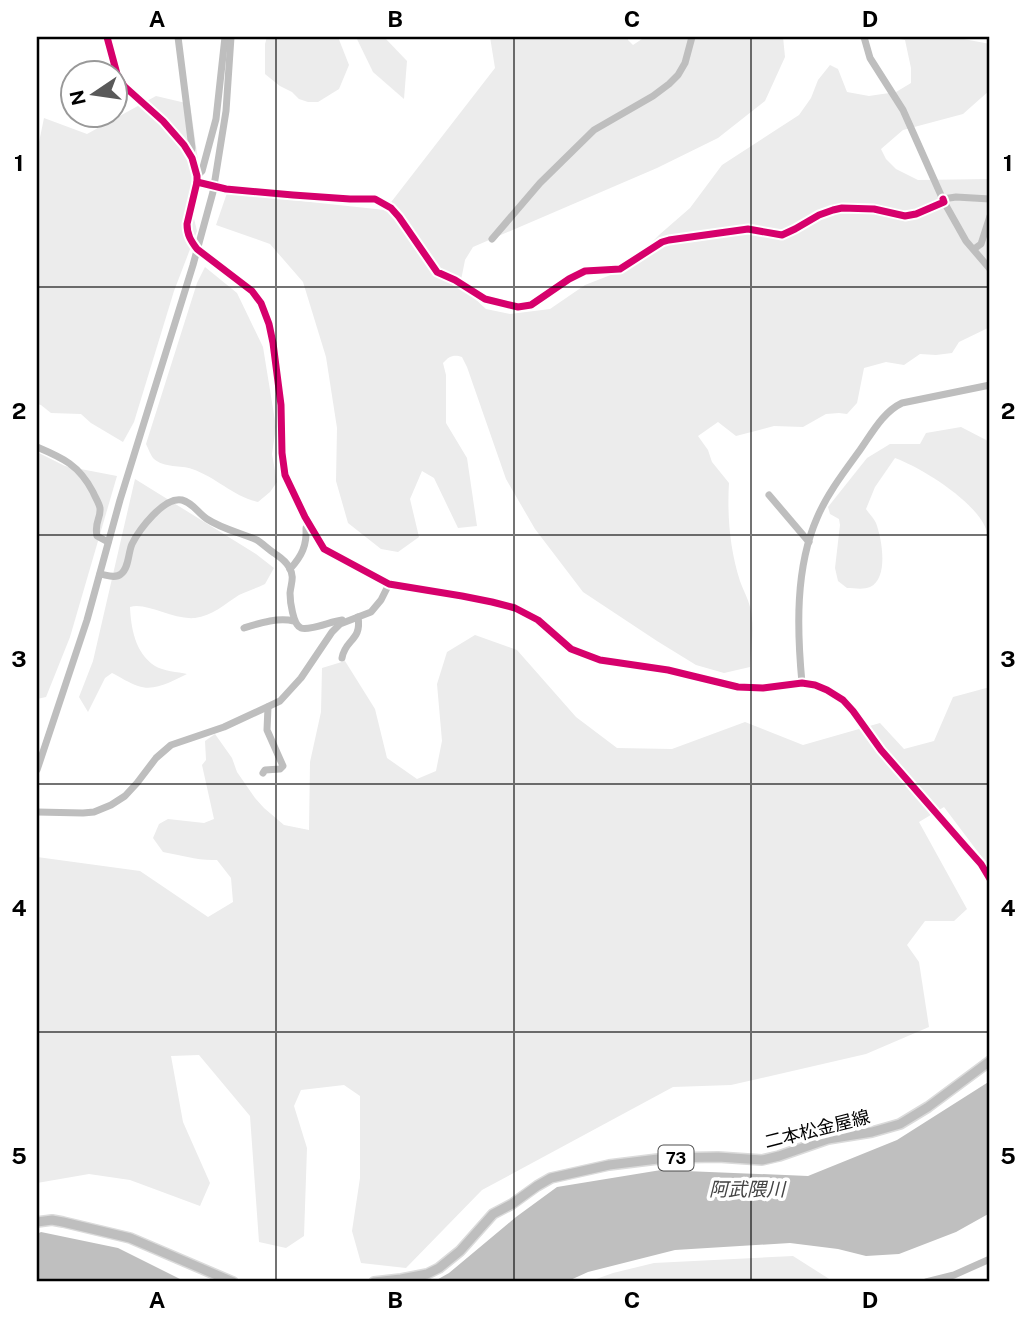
<svg xmlns="http://www.w3.org/2000/svg" width="1027" height="1319" viewBox="0 0 1027 1319" font-family="'Public Sans','Noto Sans JP',sans-serif">
<rect width="100%" height="100%" fill="#fff"/>
<g fill="#ececec">
<polygon points="267,37 338,37 349,65 339,89 318,102 308,102 299,99 292,92 280,86 265,74 265,44"/>
<polygon points="356,37 384,37 407,61 404,99 373,72"/>
<path d="M490 37H628V40L633 45 645 37H783L785 57 765 101 718 138 657 168 473 247 465 260 460 285 486 309 510 314 550 309 585 285 626 269 659 235 690 208 722 165 799 115 811 98 818 80 830 65 838 69 847 92 869 96 896 92 911 83V68L905 40 890 37H953L990 44V90L963 114 903 130 881 149 886 159 896 169 918 180 990 179V327L959 342 952 353 936 355 920 354 904 365 886 362 864 368 857 403 847 414 839 413 826 414 803 427 774 426 736 436 718 422 698 436 708 450 712 462 729 483C727 516 730 550 740 581 743 590 748 598 750 607 755 626 751 647 750 667L724 673 696 665 657 641 583 592 535 529 506 479 467 367 462 357C454 354 449 356 443 363L446 375V423L467 458 477 526 458 528 434 478 422 471 410 499 419 537 398 552 381 549 348 523 336 481 337 428 326 357 303 282 270 244 216 225 227 193 385 210 495 68Z"/>
<polygon points="156,96 190,104 202,188 190,202 197,231 174,291 134,422 123,442 91,423 81,414 51,413 41,405 37,404 37,152 44,118 87,134"/>
<path d="M205 267 237 293 263 347 276 427 272 454 277 482 270 492 258 502C234 497 216 477 192 469 181 465 164 468 154 459 151 456 148 448 146 444L197 283Z"/>
<path d="M961 427 990 442V564C989 554 989 542 987 532 979 503 922 468 895 458L875 487 866 509C869 514 874 518 876 523 882 539 889 578 870 587 863 590 854 588 847 588L838 581 835 568 840 525 839 519 830 514 828 507 867 458 890 444H920L926 433Z"/>
<polygon points="37,452 65,466 117,476 70,637 46,697 37,699"/>
<path d="M135 479 256 554 274 568 265 584C257 588 247 591 239 595 225 604 212 616 195 618 172 620 147 602 130 607 131 628 135 653 155 666 163 671 178 672 187 674 172 681 155 692 138 686 129 683 120 677 112 673L105 678 88 712 79 697 93 661Z"/>
<path d="M475 635 517 650 576 717 617 748 672 749 745 722 803 745 880 723 904 749 934 741 953 697 990 687V863L987 864 944 807 919 822 967 909 954 921H925L907 945 919 962 929 1027 866 1054 731 1085 673 1087 482 1190 406 1268 361 1263 352 1231 360 1178V1096L344 1085 301 1090 294 1106 307 1148 304 1236 286 1248 259 1242 250 1116 199 1055 171 1056 183 1122 210 1183 200 1206 130 1180 89 1174 37 1183V857L140 871 208 917 233 902 231 878 217 860C198 861 181 855 163 852L153 838 159 824 168 819 204 823 214 819 202 765 206 760 205 741 215 734 232 758 237 772 255 798 264 808 284 825 309 830 310 762 321 712 322 668 345 661 375 709 387 758 417 779 436 771 442 741 437 684 447 652Z"/>
<polygon points="793,1256 834,1282 588,1282 613,1273 654,1263"/>
</g>
<g fill="#bfbfbf">
<polygon points="990,1081 990,1213 956,1232 899,1254 866,1256 838,1249 790,1243 675,1250 588,1272 566,1282 433,1282 449,1273 516,1217 557,1187 661,1170 808,1176 897,1140"/>
<polygon points="41,1232 118,1248 186,1282 37,1282 37,1234"/>
</g>
<g fill="none" stroke-linecap="round" stroke-linejoin="round">
<g stroke="#dbdbdb" stroke-width="12">
<g id="major">
<polyline points="37,1222 52,1220 63,1222 130,1238 233,1282"/>
<polyline points="374,1282 401,1279 427,1274 439,1268 460,1251 493,1214 512,1204 537,1186 551,1178 609,1165 666,1158 718,1157 762,1160 779,1156 828,1139 872,1132 900,1124 928,1107 990,1061"/>
</g>
</g>
<g stroke="#bebebe" stroke-width="7">
<path d="M107 37 117 74 124 86 163 121 184 145 192 158 197 176V182L187 224C187 235 191 241 197 249L252 291 261 303 269 324 273 343 281 405 282 453 285 475 305 517 324 549 389 584 462 596 492 602 515 608 538 620 571 649 600 660 668 670 738 687 763 688 802 683 815 685 827 690 843 700 853 711 881 750 965 846 981 864 990 879"/>
<polyline points="178,37 192,148 191,155"/>
<polyline points="864,37 870,58 903,110 944,202 966,241 990,269"/>
<polyline points="197,176 202,171 216,119 225,37"/>
<polyline points="226,189 350,199 365,198 382,202 391,208 399,217 437,272 455,280 485,299 518,307 531,305 569,279 585,271 620,269 662,242 669,240 748,229 782,235 795,229 819,215 833,210 842,208 874,209 905,216 916,214 944,202"/>
<polyline points="943,199 956,197 990,199"/>
<polyline points="492,239 540,183 594,130 653,96 669,84 678,75 685,63 692,37"/>
<polyline points="974,249 981,244 990,216"/>
<path d="M37 447C63 458 79 465 93 492 95 497 99 503 100 508 101 519 94 522 97 536L108 542"/>
<polyline points="769,495 809,542"/>
<path d="M290 569C302 556 307 545 306 528L309 526"/>
<path d="M100 574C107 575 115 579 121 574 129 568 128 553 132 544 139 530 164 496 182 500 193 503 198 513 207 519 222 529 241 533 257 540 263 544 268 549 274 553 281 558 285 560 289 567 295 577 291 583 290 593 290 601 293 625 301 628 309 631 332 621 342 620"/>
<path d="M244 628C260 623 278 617 294 621"/>
<path d="M342 658C345 639 362 641 358 617"/>
<path d="M802 683C797 630 795 568 817 518 827 494 844 472 860 450 872 433 883 412 902 403L990 385"/>
<polyline points="37,770 87,620 120,500 193,265 213,192 226,111 231,37"/>
<polyline points="263,773 265,770 280,769 283,766 267,730 268,707"/>
<polyline points="37,812 83,813 94,812 111,805 125,796 137,783 156,758 171,745 224,727 280,701 301,678 332,632 340,624 371,612 381,600 389,584"/>
<polyline points="926,1282 954,1275 990,1259"/>
</g>
<use href="#major" stroke="#bebebe" stroke-width="9"/>
<polyline stroke="#bebebe" stroke-width="7" points="209,184 226,189"/>
<g stroke="#fff" stroke-width="11">
<g id="cycleway">
<path d="M107 37 117 74 124 86 163 121 184 145 192 158 197 176V182L187 224C187 235 191 241 197 249L252 291 261 303 269 324 273 343 281 405 282 453 285 475 305 517 324 549 389 584 462 596 492 602 515 608 538 620 571 649 600 660 668 670 738 687 763 688 802 683 815 685 827 690 843 700 853 711 881 750 965 846 981 864 990 879"/>
<polyline points="197,182 226,189 293,195 350,199 375,199 391,208 399,217 437,272 455,280 485,299 518,307 531,305 569,279 585,271 620,269 662,242 669,240 748,229 782,235 795,229 819,215 833,210 842,208 874,209 905,216 916,214 944,202 943,199"/>
</g>
</g>
<use href="#cycleway" stroke="#d6006c" stroke-width="7"/>
</g>
<path fill="none" stroke="#000" stroke-width="2" stroke-opacity="0.55" d="M276 37V1282M514 37V1282M751 37V1282M37 287H990M37 535H990M37 784H990M37 1032H990"/>
<g text-anchor="middle" dominant-baseline="central" stroke-width="7" stroke-linejoin="round" paint-order="stroke">
<rect fill="#fff" stroke="#4c4c4c" stroke-width="2" x="658.5" y="1145.5" width="35" height="25" rx="5"/>
<g font-size="16" font-weight="bold" fill="#000">
<text x="676" y="1158">73</text>
</g>
<g font-size="18" fill="#000" stroke="#fff">
<text transform="translate(817 1129) rotate(-14)">二本松金屋線</text>
</g>
<g font-size="19" font-style="italic" fill="#444" stroke="#fff">
<text x="747" y="1189">阿武隈川</text>
</g>
</g>
<rect width="1027" height="1319" fill="none" stroke="#ffffff" stroke-width="77"/>
<g transform="translate(94 94) rotate(257)"><circle r="33" fill="#ffffff" stroke="#999999" stroke-width="2"/>
<path d="M0-5L12 26L0 18L-12 26Z" fill="#595959"/>
<text y="-10" font-size="19" font-weight="bold" text-anchor="middle" fill="#000000">N</text>
</g>
<rect x="38" y="38" width="950" height="1242" fill="none" stroke="#000" stroke-width="2.5"/>
<g font-size="23" text-anchor="middle" font-weight="bold" fill="#000">
<text x="157" y="27">A</text>
<text x="395" y="27">B</text>
<text x="632" y="27">C</text>
<text x="870" y="27">D</text>
<text x="19" y="171">1</text>
<text x="1008" y="171">1</text>
<text x="19" y="419">2</text>
<text x="1008" y="419">2</text>
<text x="19" y="667">3</text>
<text x="1008" y="667">3</text>
<text x="19" y="916">4</text>
<text x="1008" y="916">4</text>
<text x="19" y="1164">5</text>
<text x="1008" y="1164">5</text>
<text x="157" y="1308">A</text>
<text x="395" y="1308">B</text>
<text x="632" y="1308">C</text>
<text x="870" y="1308">D</text>
</g>
</svg>
